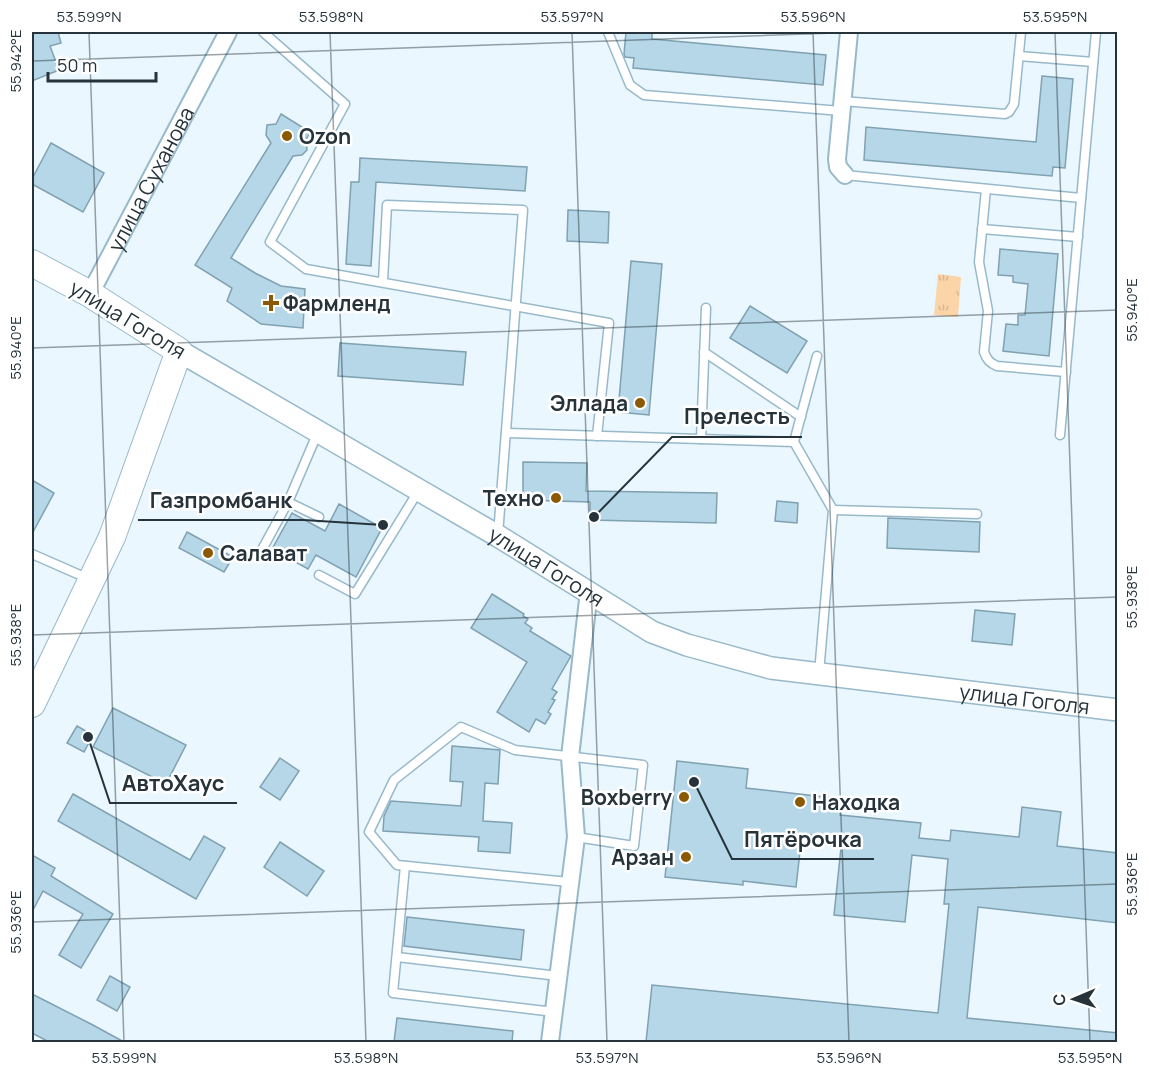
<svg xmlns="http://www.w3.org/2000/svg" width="1149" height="1074" viewBox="0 0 1149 1074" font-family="Manrope,sans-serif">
<defs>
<pattern id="park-tufts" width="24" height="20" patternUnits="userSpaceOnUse" patternTransform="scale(1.5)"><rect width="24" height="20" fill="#fbd4a7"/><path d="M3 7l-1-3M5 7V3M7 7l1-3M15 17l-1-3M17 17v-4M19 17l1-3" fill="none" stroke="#d7b690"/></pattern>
</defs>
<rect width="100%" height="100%" fill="#eaf7fe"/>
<polygon fill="url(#park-tufts)" points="938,274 961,277 958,317 934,315"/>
<g fill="#b5d7e8" stroke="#80a1b1" stroke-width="1.5">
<polygon points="32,32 58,32 61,43 50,46 59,70 32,81"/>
<polygon points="626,32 652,32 652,39 826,55 823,85 633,68 634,58 625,57 624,54"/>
<polygon points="1042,76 1073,79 1065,168 1053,167 1052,176 864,160 866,127 1036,142"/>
<polygon points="281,114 310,132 306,140 307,150 302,155 293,156 231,258 255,273 281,286 305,289 303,328 261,324 227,301 232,288 195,265 271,143 266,135 267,125 276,124"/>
<polygon points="51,143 104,173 83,212 32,184 32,179"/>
<polygon points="360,158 527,167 525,191 376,182 371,266 346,264 351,182 359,182"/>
<polygon points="568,210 609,212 608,243 567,241"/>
<polygon points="1000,249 1058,254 1049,356 1003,351 1006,324 1018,325 1018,315 1025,315 1028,284 1013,282 1013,276 998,275"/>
<polygon points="631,261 662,264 649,415 618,412"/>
<polygon points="750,306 807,341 787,373 730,338"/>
<polygon points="340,343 466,352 463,385 338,376"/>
<polygon points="523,462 587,463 586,491 717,493 716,523 590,520 590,502 523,500"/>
<polygon points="32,480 54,493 32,534"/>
<polygon points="777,501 798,503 797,523 775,521"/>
<polygon points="339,504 382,528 356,577 316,555 308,569 272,549 292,513 325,531"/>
<polygon points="888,518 980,522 979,552 887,548"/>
<polygon points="187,532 233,557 224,572 179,548"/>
<polygon points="492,594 524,614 523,616 528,619 525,623 532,628 530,631 571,656 552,689 557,692 552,699 555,700 548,712 551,714 545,724 536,719 529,732 497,712 527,662 471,628"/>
<polygon points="975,610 1015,614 1012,645 972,641"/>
<polygon points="113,708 186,745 166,784 93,747"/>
<polygon points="77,726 93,735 84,752 67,743"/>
<polygon points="452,746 500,750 498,784 485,783 483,821 512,823 510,853 478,851 479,837 383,831 384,816 391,801 461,806 463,782 450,781"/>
<polygon points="280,758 299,771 280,800 260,787"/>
<polygon points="677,761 748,769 746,788 842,799 840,815 921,823 919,838 950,841 951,830 1019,837 1022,807 1061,812 1057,846 1118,853 1118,923 978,907 967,1018 1118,1033 1118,1042 646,1042 652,985 938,1013 949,904 944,904 948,859 912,855 905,922 834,915 842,838 802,834 796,887 743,881 743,885 665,877"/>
<polygon points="73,794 190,860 204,836 225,848 196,899 58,821"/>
<polygon points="280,842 324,871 307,896 264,867"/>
<polygon points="32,855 55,868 51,876 113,914 81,968 59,955 83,914 43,891 32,912"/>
<polygon points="407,917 524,930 521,960 404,946"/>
<polygon points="110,976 130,987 117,1011 97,1000"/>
<polygon points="32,994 91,1024 124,1042 49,1042 32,1033"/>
<polygon points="397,1018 513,1031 512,1042 394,1042"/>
</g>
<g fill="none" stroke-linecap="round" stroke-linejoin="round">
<g stroke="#98b9ca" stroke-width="11">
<g id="service">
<polyline points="263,32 345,104 270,242 306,269 609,323 597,436"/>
<polyline points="608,32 630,85 644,95 841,111"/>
<polyline points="1019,56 1093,62"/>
<polyline points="842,101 1005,114 1009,112 1014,104 1021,32"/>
<polyline points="845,175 1081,198"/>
<path d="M986 189 979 262 988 311 984 352C987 360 990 363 997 366L1066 372"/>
<polyline points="982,229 1078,237"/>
<polyline points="383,281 387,205 523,210 498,535"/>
<polyline points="704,352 801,417"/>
<polyline points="817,356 794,442 833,510 819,673"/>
<polyline points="506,433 794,442"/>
<polyline points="1060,435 1096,32"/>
<polyline points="701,439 706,308"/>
<polyline points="288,502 319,517"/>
<polyline points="833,510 977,514"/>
<polyline points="32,554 89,579"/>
<polyline points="258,557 288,502 318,432"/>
<polyline points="319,575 355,594 419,490"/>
<polyline points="405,866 393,993 554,1012"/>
<polyline points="569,882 397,865 369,832 394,780 461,727 515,750 643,765 634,846 576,837"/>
<polyline points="397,957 558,976"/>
</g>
</g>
<g stroke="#98b9ca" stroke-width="20">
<g id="minor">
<polyline points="845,175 838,167 837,159 849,32"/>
<path id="s1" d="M90 294 228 32"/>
<polyline points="550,1042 576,837 570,757 589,591"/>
</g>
</g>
<g stroke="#98b9ca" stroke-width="24">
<g id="tertiary">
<path id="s2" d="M179 351 498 536 652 632 687 645 771 668 1118 710"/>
</g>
</g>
<g stroke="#98b9ca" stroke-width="28">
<polyline id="primary" points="32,263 90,294 179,351 112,537 32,704"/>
</g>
<use href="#service" stroke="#fff" stroke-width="8"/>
<use href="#minor" stroke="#fff" stroke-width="16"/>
<use href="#tertiary" stroke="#fff" stroke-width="21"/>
<use href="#primary" stroke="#fff" stroke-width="26"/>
</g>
<path fill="none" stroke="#26333a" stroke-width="1.5" stroke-opacity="0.45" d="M89 32 124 1042M330 32 366 1042M572 32 607 1042M813 32 849 1042M1055 32 1090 1042M32 61 864 32M32 348 1118 310M32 635 1118 597M32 922 1118 884"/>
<g fill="#8b5902" stroke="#fff" stroke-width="2">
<circle cx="287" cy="136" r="6"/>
<path d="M268 294h6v6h6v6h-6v6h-6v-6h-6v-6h6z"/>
<circle cx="640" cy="403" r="6"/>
<circle cx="556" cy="498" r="6"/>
<circle cx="208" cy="553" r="6"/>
<circle cx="684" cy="797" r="6"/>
<circle cx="800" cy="802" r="6"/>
<circle cx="686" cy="857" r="6"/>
</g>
<g text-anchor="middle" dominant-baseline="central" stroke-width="5" stroke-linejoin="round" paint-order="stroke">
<g font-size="21" font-weight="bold" fill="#26333a" stroke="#fff" text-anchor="start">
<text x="299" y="136">Ozon</text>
<text x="283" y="303">Фармленд</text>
<text x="628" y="403" text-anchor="end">Эллада</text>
<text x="544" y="498" text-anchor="end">Техно</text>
<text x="220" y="553">Салават</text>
<text x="672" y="797" text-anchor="end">Boxberry</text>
<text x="812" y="802">Находка</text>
<text x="674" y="857" text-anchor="end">Арзан</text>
</g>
<g font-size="21" fill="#26333a" stroke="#fff">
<text stroke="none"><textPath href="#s1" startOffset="130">улица Суханова</textPath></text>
<text transform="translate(128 319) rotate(31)">улица Гоголя</text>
<text stroke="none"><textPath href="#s2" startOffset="426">улица Гоголя</textPath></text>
<text stroke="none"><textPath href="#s2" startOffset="930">улица Гоголя</textPath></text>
</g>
</g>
<path fill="none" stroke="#26333a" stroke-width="2" d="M594 517L672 437H802M383 525L304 520H138M88 737L110 803H237M694 782L732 859H874"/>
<g fill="#26333a" stroke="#fff" stroke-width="2">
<circle cx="594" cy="517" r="6"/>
<circle cx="383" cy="525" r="6"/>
<circle cx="88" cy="737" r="6"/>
<circle cx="694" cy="782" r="6"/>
</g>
<g font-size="22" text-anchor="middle" font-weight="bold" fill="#26333a" stroke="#fff" stroke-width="5" stroke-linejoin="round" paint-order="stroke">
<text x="737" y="424">Прелесть</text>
<text x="221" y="508">Газпромбанк</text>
<text x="173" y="791">АвтоХаус</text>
<text x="803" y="847">Пятёрочка</text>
</g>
<rect width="1149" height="1074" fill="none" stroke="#ffffff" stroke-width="66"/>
<g transform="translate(1074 999) rotate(268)" stroke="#ffffff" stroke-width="4.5" paint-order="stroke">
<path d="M0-4.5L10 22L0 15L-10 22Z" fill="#26333a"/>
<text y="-9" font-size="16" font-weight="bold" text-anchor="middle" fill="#26333a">С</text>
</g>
<path d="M48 72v9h108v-9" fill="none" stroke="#26333a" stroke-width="3"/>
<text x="57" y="72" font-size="18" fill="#26333a" stroke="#ffffff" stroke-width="4.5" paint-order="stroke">50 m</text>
<rect x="33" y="33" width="1083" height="1008" fill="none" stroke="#26333a" stroke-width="2"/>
<g font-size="15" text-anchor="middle" fill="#26333a">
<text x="89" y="22">53.599°N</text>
<text x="331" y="22">53.598°N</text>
<text x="572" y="22">53.597°N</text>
<text x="813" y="22">53.596°N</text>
<text x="1055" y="22">53.595°N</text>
<text transform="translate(16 61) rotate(-90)" y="5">55.942°E</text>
<text transform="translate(1132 310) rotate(-90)" y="5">55.940°E</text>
<text transform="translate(16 348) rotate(-90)" y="5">55.940°E</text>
<text transform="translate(1132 597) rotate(-90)" y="5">55.938°E</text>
<text transform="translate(16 635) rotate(-90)" y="5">55.938°E</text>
<text transform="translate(1132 884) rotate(-90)" y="5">55.936°E</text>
<text transform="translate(16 922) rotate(-90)" y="5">55.936°E</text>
<text x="124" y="1063">53.599°N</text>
<text x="366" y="1063">53.598°N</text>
<text x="607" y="1063">53.597°N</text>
<text x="849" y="1063">53.596°N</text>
<text x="1090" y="1063">53.595°N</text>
</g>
</svg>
